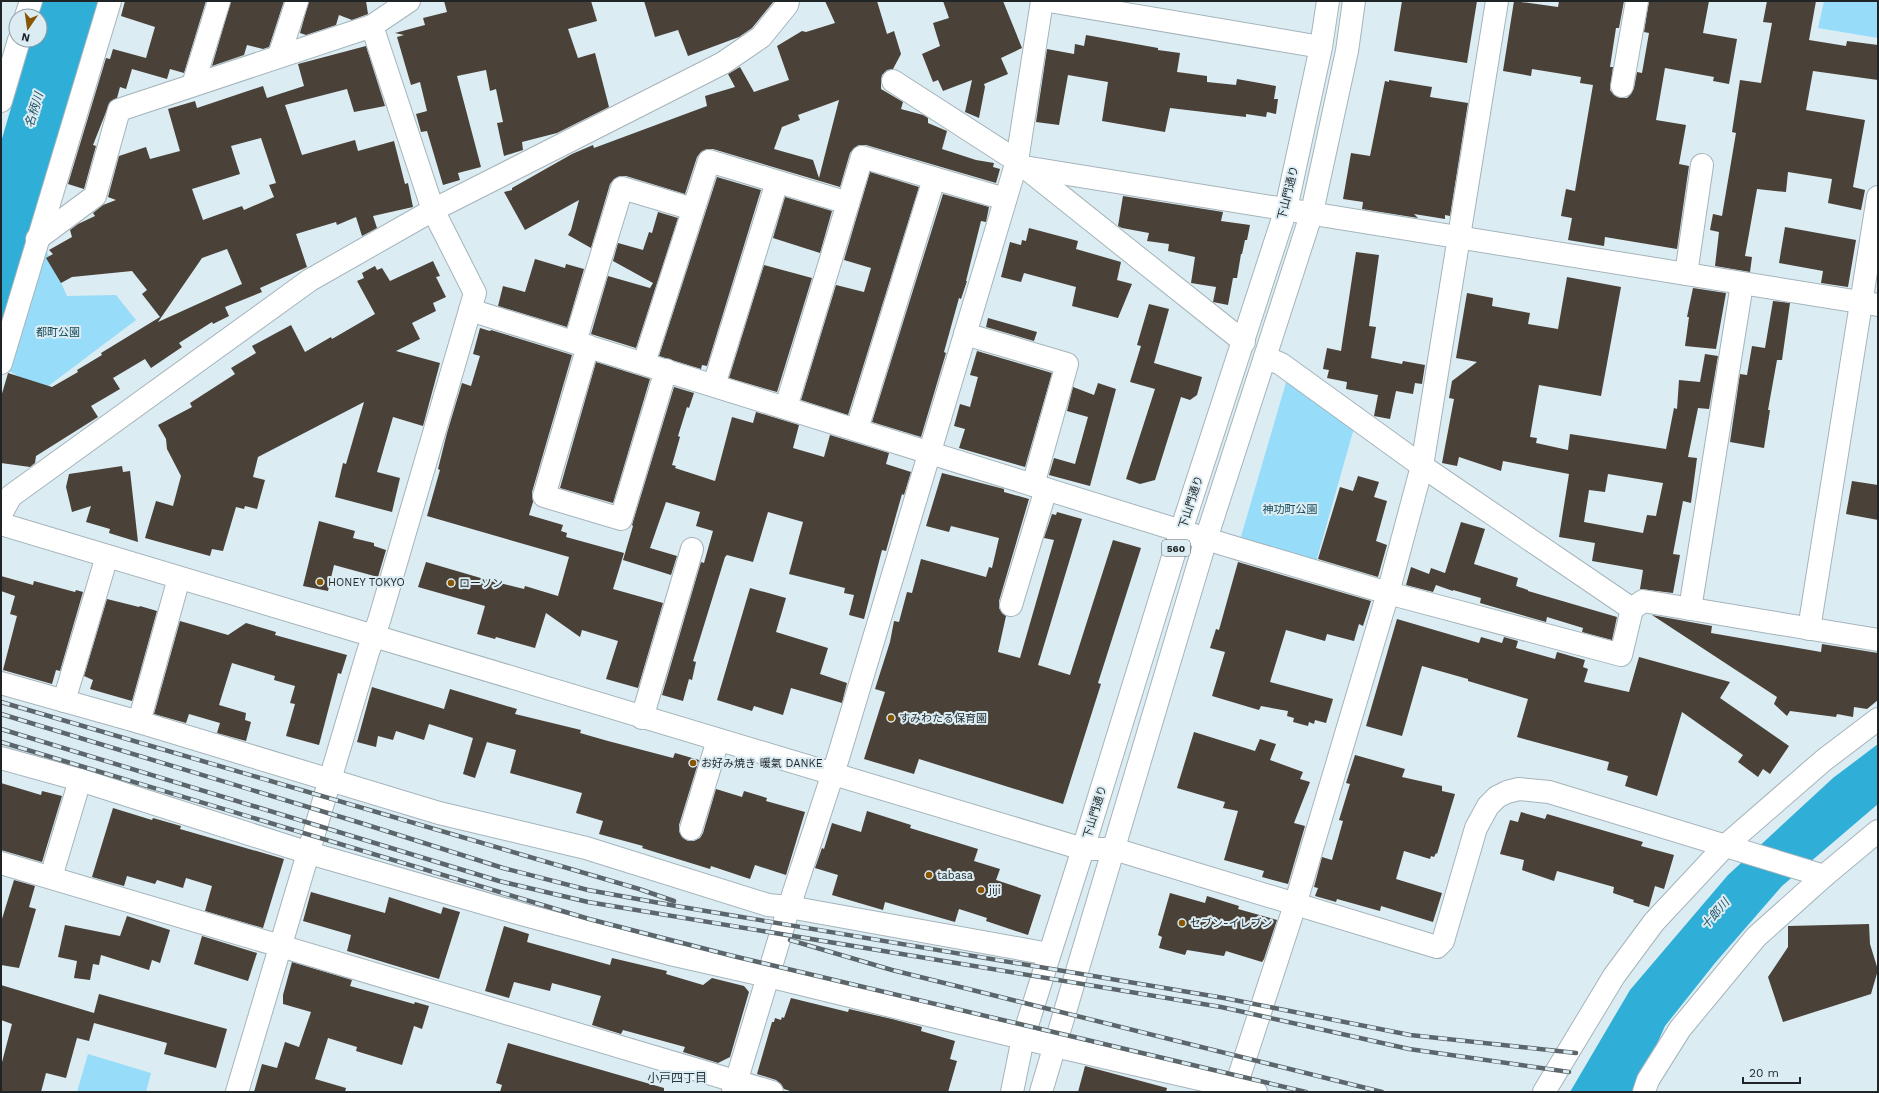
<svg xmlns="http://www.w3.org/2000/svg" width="1879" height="1093" viewBox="0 0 1879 1093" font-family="'Work Sans','Noto Sans JP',sans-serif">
<rect width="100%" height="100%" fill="#dbecf3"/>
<g fill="#97ddf9">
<polygon points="1824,1 1878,1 1878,38 1818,28"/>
<polygon points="42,241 67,296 116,295 136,320 43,390 9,371"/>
<polygon points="1287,379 1354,428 1316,562 1240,540"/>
<polygon points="88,1054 151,1073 146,1092 77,1092"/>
</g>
<g fill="#2faed7">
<polygon points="43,1 105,1 1,346 1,142 31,40 40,40 40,16 38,16"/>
<polygon points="1878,744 1878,804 1782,886 1715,963 1665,1026 1635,1092 1570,1092 1630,990 1728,875 1833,778"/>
</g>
<g fill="#4a4138" fill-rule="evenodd">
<polygon points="125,1 206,1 184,73 170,69 167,79 132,69 126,89 120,87 117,98 110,102 93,145 96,146 84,189 68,184 106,58 110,59 113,49 146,58 155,27 121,16"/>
<polygon points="231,1 284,1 269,47 263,49 247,45 244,55 212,66"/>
<polygon points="309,1 366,1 368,14 352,20 339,15 336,25 306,35 300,33"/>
<polygon points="444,1 591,1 597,21 568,29 578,58 595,53 609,107 557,133 522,142 523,150 504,156 497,123 503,122 496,89 490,91 486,70 457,76 481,167 458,173 460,180 443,185 427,131 421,132 416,114 427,111 420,82 411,85 397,37 404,35 395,33 425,25 423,18 447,12"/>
<polygon points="644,1 774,1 752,28 739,37 688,56 678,30 655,37"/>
<path d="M825 1H877L887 34 894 31 901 54 893 69 887 70 882 75 881 80V89L903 102 901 109 923 115 928 118V123L947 131 942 149 976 160 994 163 993 167 1000 169 996 183 866 145H859L854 148 850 153 840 187 713 149H707L701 152 697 157 685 194 626 176H620L614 179 610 184 591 248 568 235 571 230 579 200 525 230 504 192 512 190V188L572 154 593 145 594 148 707 106 705 96 735 87 728 74 740 67 754 92 789 80 777 46 802 31 806 32 835 23ZM839 100 819 178 813 160 774 149 782 127 800 120 798 115Z"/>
<polygon points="943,1 1003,1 1022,48 1001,58 1008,74 984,84 985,87 979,118 965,112 972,80 943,91 938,80 933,82 922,54 940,46 933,23 949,18"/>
<polygon points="1402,1 1477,1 1467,63 1394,51"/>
<polygon points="1514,1 1558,7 1559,1 1624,1 1619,28 1616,28 1610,67 1613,67 1610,90 1614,95 1620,98 1627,98 1631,94 1634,88 1637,72 1642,73 1649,33 1644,32 1649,1 1709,1 1703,33 1737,39 1729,84 1713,81 1714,77 1665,68 1656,120 1686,125 1679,164 1689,166 1677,249 1605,237 1604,246 1568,240 1572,218 1561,216 1566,189 1575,191 1593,85 1580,83 1581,77 1532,69 1531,76 1503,71"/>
<polygon points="1767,1 1816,1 1809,40 1846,46 1847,41 1878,45 1878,80 1813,71 1806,110 1865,120 1853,187 1865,190 1861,210 1828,203 1832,179 1788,172 1786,192 1757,189 1745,256 1752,257 1750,272 1715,266 1719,232 1710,230 1713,214 1722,216 1736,133 1732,132 1740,80 1761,83 1772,23 1763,22"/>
<polygon points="1086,35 1158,48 1158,50 1180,53 1177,72 1207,76 1207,82 1236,85 1237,79 1276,86 1274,99 1278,99 1276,114 1267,112 1266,117 1246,114 1246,117 1170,108 1165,132 1102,121 1108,82 1068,75 1059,125 1036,122 1047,49 1074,54 1075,44 1084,46"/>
<path d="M366 46 385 106 354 112 347 89 285 105 302 155 355 140 358 151 394 141 405 184 408 183 413 207 373 216 377 228 362 236 356 217 337 225 336 222 296 234 307 267 260 288 262 292 225 307 229 316 213 324 212 322 179 343 182 347 151 368 145 359 113 378 120 389 91 406 98 417 36 456 35 463 30 467 1 463V397L8 373 52 387 78 372 77 370 102 355 101 353 160 317 142 294 147 290 132 271 72 277 61 283 46 258 53 254 49 250 72 237 70 230 78 224 95 216 93 213 103 205 116 200 108 197 119 156 146 147 150 159 180 151 168 109 195 101 197 108 263 86 267 98 304 86 298 64ZM261 138 276 183 269 185 274 197 244 210 242 206 203 220 192 189 240 174 231 146ZM227 249 242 284 158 322 202 258Z"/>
<polygon points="1389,80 1432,87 1430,97 1468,103 1450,216 1445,215 1445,219 1414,214 1418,218 1362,209 1363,202 1343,199 1351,153 1370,156 1385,81 1389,82"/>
<polygon points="870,172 919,187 848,415 801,400 836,285 864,292 871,268 844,260"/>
<polygon points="717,177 761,190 707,366 702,365 701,369 659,356"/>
<polygon points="943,194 989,207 986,222 981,221 966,281 967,281 961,299 959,298 944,352 946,353 921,437 872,422"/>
<polygon points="1123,196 1223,212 1221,221 1250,225 1247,240 1245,240 1242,254 1241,254 1237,278 1233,278 1228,305 1213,302 1216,287 1191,283 1195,257 1168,251 1169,244 1147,241 1149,233 1122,228 1118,226"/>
<polygon points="785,197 832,211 820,253 773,238"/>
<polygon points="658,212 678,218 636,348 591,334 608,276 650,288 653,283 613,261 618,243 643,250 649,232 652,233"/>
<polygon points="1785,227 1856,240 1848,287 1821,283 1823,271 1779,263"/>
<polygon points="1029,228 1078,241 1076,249 1121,262 1117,280 1132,284 1118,318 1072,306 1076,287 1024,273 1021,282 1001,277 1010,242 1021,245 1022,240 1026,241"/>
<polygon points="1356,252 1379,255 1369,326 1376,327 1371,358 1402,364 1403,361 1425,365 1422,384 1415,383 1413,394 1396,391 1390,419 1374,416 1378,395 1346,389 1347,382 1327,378 1329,370 1323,369 1327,348 1341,351"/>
<polygon points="535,259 565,268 566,264 584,269 567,327 498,306 503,286 525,292"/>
<polygon points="433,261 440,276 436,277 446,297 433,303 436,311 412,323 420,339 396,351 440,363 423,426 393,417 377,472 400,478 392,512 335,497 343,463 346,464 364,402 258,457 253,477 265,480 257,509 245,506 244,509 236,507 223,551 212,549 210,556 145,538 156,501 173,506 181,476 167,449 166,439 158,425 192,407 190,403 235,374 231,368 256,353 252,346 291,325 305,352 331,337 332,339 375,314 357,281 364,278 362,273 375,266 377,270 382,268 390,281"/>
<polygon points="764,265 812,278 777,392 729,378"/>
<path d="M1567 277 1621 287 1601 396 1539 385 1530 437 1537 438 1536 443 1568 450 1570 434 1666 449 1674 408 1677 409 1679 380 1700 382 1705 354 1718 356 1709 409 1698 408 1688 457 1697 458 1691 503 1683 501 1673 554 1680 555 1673 593 1640 589 1643 570 1592 561 1595 543 1559 537 1569 474 1503 461 1501 471 1459 457 1457 466 1442 463 1454 399 1449 398 1452 381 1477 362 1456 358 1467 293 1493 298 1492 306 1530 313 1528 324 1558 329ZM1608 474 1663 483 1656 516 1647 515 1643 533 1584 522 1589 490 1605 492Z"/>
<polygon points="1693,288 1726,293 1716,349 1685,346 1689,317 1687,317"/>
<polygon points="1773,301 1790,303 1782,360 1777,360 1768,410 1770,410 1764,448 1730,442 1740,374 1747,375 1752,346 1765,348"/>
<polygon points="1149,304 1169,309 1154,363 1202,377 1197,395 1190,400 1181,397 1155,480 1140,484 1126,479 1155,389 1130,382 1141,346 1137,345"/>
<polygon points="988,318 1037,332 1034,341 986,327"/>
<polygon points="480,328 490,331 491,330 572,355 532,492 533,502 529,515 563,525 561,531 567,533 566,537 624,553 613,589 663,603 638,688 606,679 618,641 582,630 580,637 546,613 535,648 496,637 495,639 477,634 485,606 418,587 426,562 491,581 524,589 525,586 558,596 569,557 427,516 440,470 438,469 447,433 462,383 471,386 480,356 473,354"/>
<polygon points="977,351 1052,373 1025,467 959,448 965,429 954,426 960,404 970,407 978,377 970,375"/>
<polygon points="596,362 650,379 613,503 560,488"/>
<polygon points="1098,383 1116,389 1090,486 1049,475 1054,458 1075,464 1088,417 1067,411 1073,387 1094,395"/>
<polygon points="674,387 694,393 689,408 687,407 678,436 680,437 672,465 676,466 675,468 715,481 732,417 753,423 756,412 799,425 793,448 824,457 830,435 889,453 886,464 911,472 904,495 902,494 886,551 882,550 864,619 849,615 854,595 844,593 845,588 789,574 803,522 768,512 753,562 727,555 725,557 693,661 696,662 692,680 689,679 683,701 662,695 701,562 704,563 713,531 696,526 700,512 666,502 650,548 677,556 671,575 623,560 633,526 632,525"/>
<polygon points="122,466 123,472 130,471 138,542 109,533 110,529 86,522 91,506 72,512 66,487 69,474"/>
<polygon points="942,473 1004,489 1004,492 1029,499 999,601 999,608 1002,613 1006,616 998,652 1020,658 1054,540 1044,538 1052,514 1056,515 1057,512 1082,519 1038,665 1070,675 1113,540 1141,548 1098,683 1101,684 1063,804 919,759 914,774 864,759 885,692 875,689 890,642 894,621 899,622 907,592 912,593 921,559 986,577 989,567 992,568 999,538 951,526 949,532 926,526"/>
<polygon points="1358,476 1379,482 1374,497 1387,501 1376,541 1387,545 1378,577 1318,559 1340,487 1353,491"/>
<polygon points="1852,481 1878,485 1878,520 1846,514"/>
<polygon points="319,521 355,531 353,538 374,543 374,546 386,550 378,577 334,565 328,591 303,586"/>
<polygon points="1461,522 1485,529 1474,564 1518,578 1516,586 1528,590 1528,591 1617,617 1612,640 1582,632 1583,628 1547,617 1546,622 1480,603 1481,598 1453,590 1453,591 1436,585 1433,592 1406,585 1411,567 1429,574 1431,568 1445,573"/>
<polygon points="1238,562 1371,601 1363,626 1359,624 1354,641 1327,634 1325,641 1286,630 1270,682 1333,699 1326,723 1315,720 1314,724 1309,722 1308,726 1293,722 1294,718 1287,716 1288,711 1261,706 1259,710 1212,696 1225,652 1210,648 1216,629 1219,630"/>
<polygon points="1,576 33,585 34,581 75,592 76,590 83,592 60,671 56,670 52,684 3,670 17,616 10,614 15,596 1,591"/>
<polygon points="750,588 786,598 776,632 828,648 820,674 847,683 842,703 791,688 783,715 754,706 752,711 717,700"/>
<polygon points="107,599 139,607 140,606 157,611 132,701 90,689 93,680 84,676"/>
<polygon points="1652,615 1712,626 1711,633 1821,652 1822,644 1878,653 1878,700 1867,709 1854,707 1853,717 1837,714 1836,717 1790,711 1787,716 1774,704 1777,697"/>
<polygon points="1397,619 1479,643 1481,637 1502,643 1504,637 1518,641 1516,648 1555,659 1557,652 1585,660 1583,667 1588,669 1584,682 1629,692 1639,657 1730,682 1720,698 1789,746 1770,774 1763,769 1758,777 1738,762 1743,755 1682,712 1657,796 1625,786 1628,776 1607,770 1609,762 1517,737 1528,699 1468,681 1468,679 1422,666 1402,736 1366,726"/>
<polygon points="180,621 228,635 246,623 276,632 275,635 347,655 341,674 338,673 319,745 286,736 295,704 290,703 295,686 274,680 275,676 232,663 219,705 246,713 245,720 251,722 246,741 217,733 220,723 189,714 186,723 154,714"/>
<polygon points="372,687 444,709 450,689 517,709 515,714 581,730 580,733 608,741 673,758 675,753 699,760 679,825 679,831 682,837 688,841 694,841 700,838 703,833 716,789 742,797 744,791 767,798 766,801 805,812 786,875 755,865 750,879 711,866 710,869 642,848 643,846 599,834 603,821 576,813 582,793 510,773 516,750 487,742 475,778 463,774 473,738 429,724 424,740 396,731 393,740 378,736 376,747 357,742"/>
<polygon points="1194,732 1255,751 1260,739 1276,744 1270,760 1303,772 1300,779 1310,782 1294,823 1305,826 1288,884 1262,877 1264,871 1224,860 1238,811 1223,808 1225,802 1177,788"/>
<polygon points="1355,755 1405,769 1402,777 1442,786 1442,791 1455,794 1437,854 1436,853 1434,857 1431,856 1430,859 1404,851 1396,879 1442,893 1433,922 1381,906 1380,911 1337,899 1336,902 1315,896 1318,888 1314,887 1322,857 1332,860 1343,821 1339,820 1350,784 1346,783"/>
<polygon points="1,783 41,795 42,791 62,796 42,862 1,850"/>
<polygon points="113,808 152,820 153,818 181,826 180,829 284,859 263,928 205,911 212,886 186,878 183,888 157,880 155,884 127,876 124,886 92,877"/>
<polygon points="867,811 911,825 910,828 978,849 974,861 1000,869 996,880 1041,895 1028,935 986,921 987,918 959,909 955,922 885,902 883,910 832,895 838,875 815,868 822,848 824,849 832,823 861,832"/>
<polygon points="1521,812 1545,819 1547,814 1643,842 1641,846 1674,855 1664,889 1655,886 1649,907 1633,902 1634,900 1613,893 1614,887 1557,871 1554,881 1522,870 1524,860 1500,854 1510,820 1518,822"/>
<polygon points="14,880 35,886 29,907 36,909 19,968 1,965 1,922"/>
<polygon points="311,892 385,913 389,897 441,914 443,907 460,912 439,979 347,951 351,935 303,921"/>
<polygon points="1170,893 1205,903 1207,896 1239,906 1238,909 1277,920 1264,959 1262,962 1226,951 1224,956 1187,950 1185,955 1159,948 1162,937 1158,935"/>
<polygon points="127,916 170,930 160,963 152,960 149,970 101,955 99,965 93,964 90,980 74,978 77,961 58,957 65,925 120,936"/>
<polygon points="1869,924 1870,944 1878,970 1871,994 1783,1022 1768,977 1788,947 1788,926"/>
<polygon points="504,926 529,934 527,942 610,965 612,958 667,971 666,974 703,985 712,978 744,986 749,992 730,1057 718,1063 683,1052 685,1047 623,1030 621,1034 592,1025 601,996 552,983 550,991 514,982 509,998 485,991"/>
<polygon points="202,936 257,953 248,981 194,964"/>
<polygon points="292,962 352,980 350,986 414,1004 415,1002 429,1006 422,1029 414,1026 402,1065 356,1051 357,1047 328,1038 315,1079 346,1088 345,1092 254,1092 262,1064 277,1068 285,1042 299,1047 311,1012 283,1004 283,995"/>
<polygon points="1,985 94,1013 99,994 227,1029 216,1068 164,1054 167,1043 94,1023 89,1041 77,1038 66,1078 46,1073 41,1092 1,1092 1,1066 12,1024 1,1020"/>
<polygon points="791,998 848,1012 849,1009 892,1019 922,1027 921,1031 955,1041 950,1059 957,1061 948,1092 793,1092 784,1089 781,1084 776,1080 757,1074 772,1022 774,1022 775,1018 781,1020 782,1017 784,1018"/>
<polygon points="508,1043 664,1088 664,1092 500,1092 502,1085 496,1083"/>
<polygon points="1085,1066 1167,1088 1166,1092 1078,1092"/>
</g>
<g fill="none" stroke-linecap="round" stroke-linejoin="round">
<g stroke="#a5b4bb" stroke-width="24">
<g id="minor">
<polyline points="1049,1 1321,47"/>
<polyline points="26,16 31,1"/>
<polyline points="279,56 297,1"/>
<polyline points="893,81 1017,161 1244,342"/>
<polyline points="193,85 219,1"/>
<polyline points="1622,86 1637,1"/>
<polyline points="1,101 19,40"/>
<polyline points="1024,167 1878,305"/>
<polyline points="37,239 95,196 119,110 372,26 409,1"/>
<polyline points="1686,274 1702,165"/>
<polyline points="470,310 1226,545 1388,593 1621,655 1632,609"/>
<polyline points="965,334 1067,364 1033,485"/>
<polyline points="575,342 622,188 693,209"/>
<polyline points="588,346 544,496 621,519 666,370"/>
<polyline points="1265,357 1281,364 1422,466 1632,609 1643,601 1878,640"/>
<polyline points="1,363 110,1"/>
<polyline points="644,363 709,161 848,203"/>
<polyline points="714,385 777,182"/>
<polyline points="786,407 862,157 1005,199"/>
<polyline points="857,429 934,179"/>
<polyline points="1,514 11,496 310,280 433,210 723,63 761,37 787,5 788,1"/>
<polyline points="1,524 1083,849 1114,849 1437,947 1443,941 1476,828 1488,806 1497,797 1507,792 1519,789 1549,792 1824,876 1878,831"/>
<polyline points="1011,605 1046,489"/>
<polyline points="1690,609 1742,284"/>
<polyline points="1809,629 1878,197"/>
<polyline points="1,683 139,722 439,813 586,848 768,905 789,907 1049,954"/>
<polyline points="64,701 107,556"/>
<polyline points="642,718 692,549"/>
<polyline points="139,722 179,578"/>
<polyline points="1,758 80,780 309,853 521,914 670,954 768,976 1055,1046 1256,1092"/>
<polyline points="691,829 718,740"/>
<polyline points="1,863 772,1092"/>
<polyline points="51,877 80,780"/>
<polyline points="237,1092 368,652 379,621 475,293 433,210 372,26"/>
<polyline points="733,1092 789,907 838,758 1017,161 1042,1"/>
<polyline points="1234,1092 1295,905 1388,593 1422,466 1497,1"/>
<polyline points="1544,1092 1614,976 1654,922 1725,846 1824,760 1878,719"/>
<polyline points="1644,1092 1648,1080 1680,1029 1756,937 1824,876"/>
</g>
</g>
<g stroke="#a5b4bb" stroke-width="24">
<g id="major">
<polyline points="1012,1092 1023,1038 1083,849 1181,531 1286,209 1321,47 1328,1"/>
<polyline points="1041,1092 1206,539 1312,212 1347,51 1354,1"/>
</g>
</g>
<use href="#minor" stroke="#fff" stroke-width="22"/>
<use href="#major" stroke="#fff" stroke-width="22"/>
<g stroke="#5c666a" stroke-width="4.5">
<g id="rail">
<polyline points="1,702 639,889 674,901"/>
<polyline points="1,714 364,824 503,868 588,890 676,906 1224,998 1410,1035 1576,1053"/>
<polyline points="1,729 499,881 588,902 1221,1007 1409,1049 1569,1072"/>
<polyline points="1,742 589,919 733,956 1306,1092"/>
<polyline points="790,940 892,970 1382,1092"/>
</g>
</g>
<use href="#rail" stroke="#dbecf3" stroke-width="3" stroke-dasharray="9" stroke-linecap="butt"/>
</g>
<g fill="#850" stroke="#dbecf3" stroke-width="1.5">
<circle cx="320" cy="582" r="4"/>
<circle cx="451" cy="583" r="4"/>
<circle cx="891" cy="718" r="4"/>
<circle cx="693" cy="763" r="4"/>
<circle cx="929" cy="875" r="4"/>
<circle cx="981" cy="890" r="4"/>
<circle cx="1182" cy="923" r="4"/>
</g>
<g text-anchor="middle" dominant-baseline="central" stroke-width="4" stroke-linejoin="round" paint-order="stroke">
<rect fill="#dbecf3" stroke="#576164" stroke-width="1" x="1162" y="540" width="28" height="16" rx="3"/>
<g font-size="10" font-weight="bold" fill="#1f2527">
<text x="1176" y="548">560</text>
</g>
<g font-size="11" fill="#1f2527" stroke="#dbecf3">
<text transform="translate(1288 193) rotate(-76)">下山門通り</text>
<text transform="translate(1191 502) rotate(-72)">下山門通り</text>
<text transform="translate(1095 812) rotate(-73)">下山門通り</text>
</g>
<g font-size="11" fill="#174a5b" stroke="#dbecf3">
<text x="58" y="332">都町公園</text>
<text x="1290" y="509">神功町公園</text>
</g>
<g font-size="11" fill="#1f2527" stroke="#dbecf3" text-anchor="start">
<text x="328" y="582">HONEY TOKYO</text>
<text x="459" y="583">ローソン</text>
<text x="899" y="718">すみわたる保育園</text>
<text x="701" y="763">お好み焼き 暖氣 DANKE</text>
<text x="937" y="875">tabasa</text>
<text x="989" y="890">jiji</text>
<text x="1190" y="923">セブン-イレブン</text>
</g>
<g font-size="12" font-style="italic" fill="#255669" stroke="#dbecf3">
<text transform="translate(34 110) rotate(-73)">名柄川</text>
<text transform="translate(1715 914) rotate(-49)">十郎川</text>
</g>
<g font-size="12" fill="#2b383d" stroke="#dbecf3">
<text x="677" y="1078">小戸四丁目</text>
</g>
</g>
<rect width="1879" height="1093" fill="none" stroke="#1f2527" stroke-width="4"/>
<g transform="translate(28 28) rotate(193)"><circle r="19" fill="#dbecf3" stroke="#909ca1"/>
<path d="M0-3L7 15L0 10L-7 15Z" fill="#885500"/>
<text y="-6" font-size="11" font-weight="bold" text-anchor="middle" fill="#1f2527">N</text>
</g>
<path d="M1743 1077v6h57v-6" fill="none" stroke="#1f2527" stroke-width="2"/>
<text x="1749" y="1077" font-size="12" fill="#1f2527" stroke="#dbecf3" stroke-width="3" paint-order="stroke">20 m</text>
</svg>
